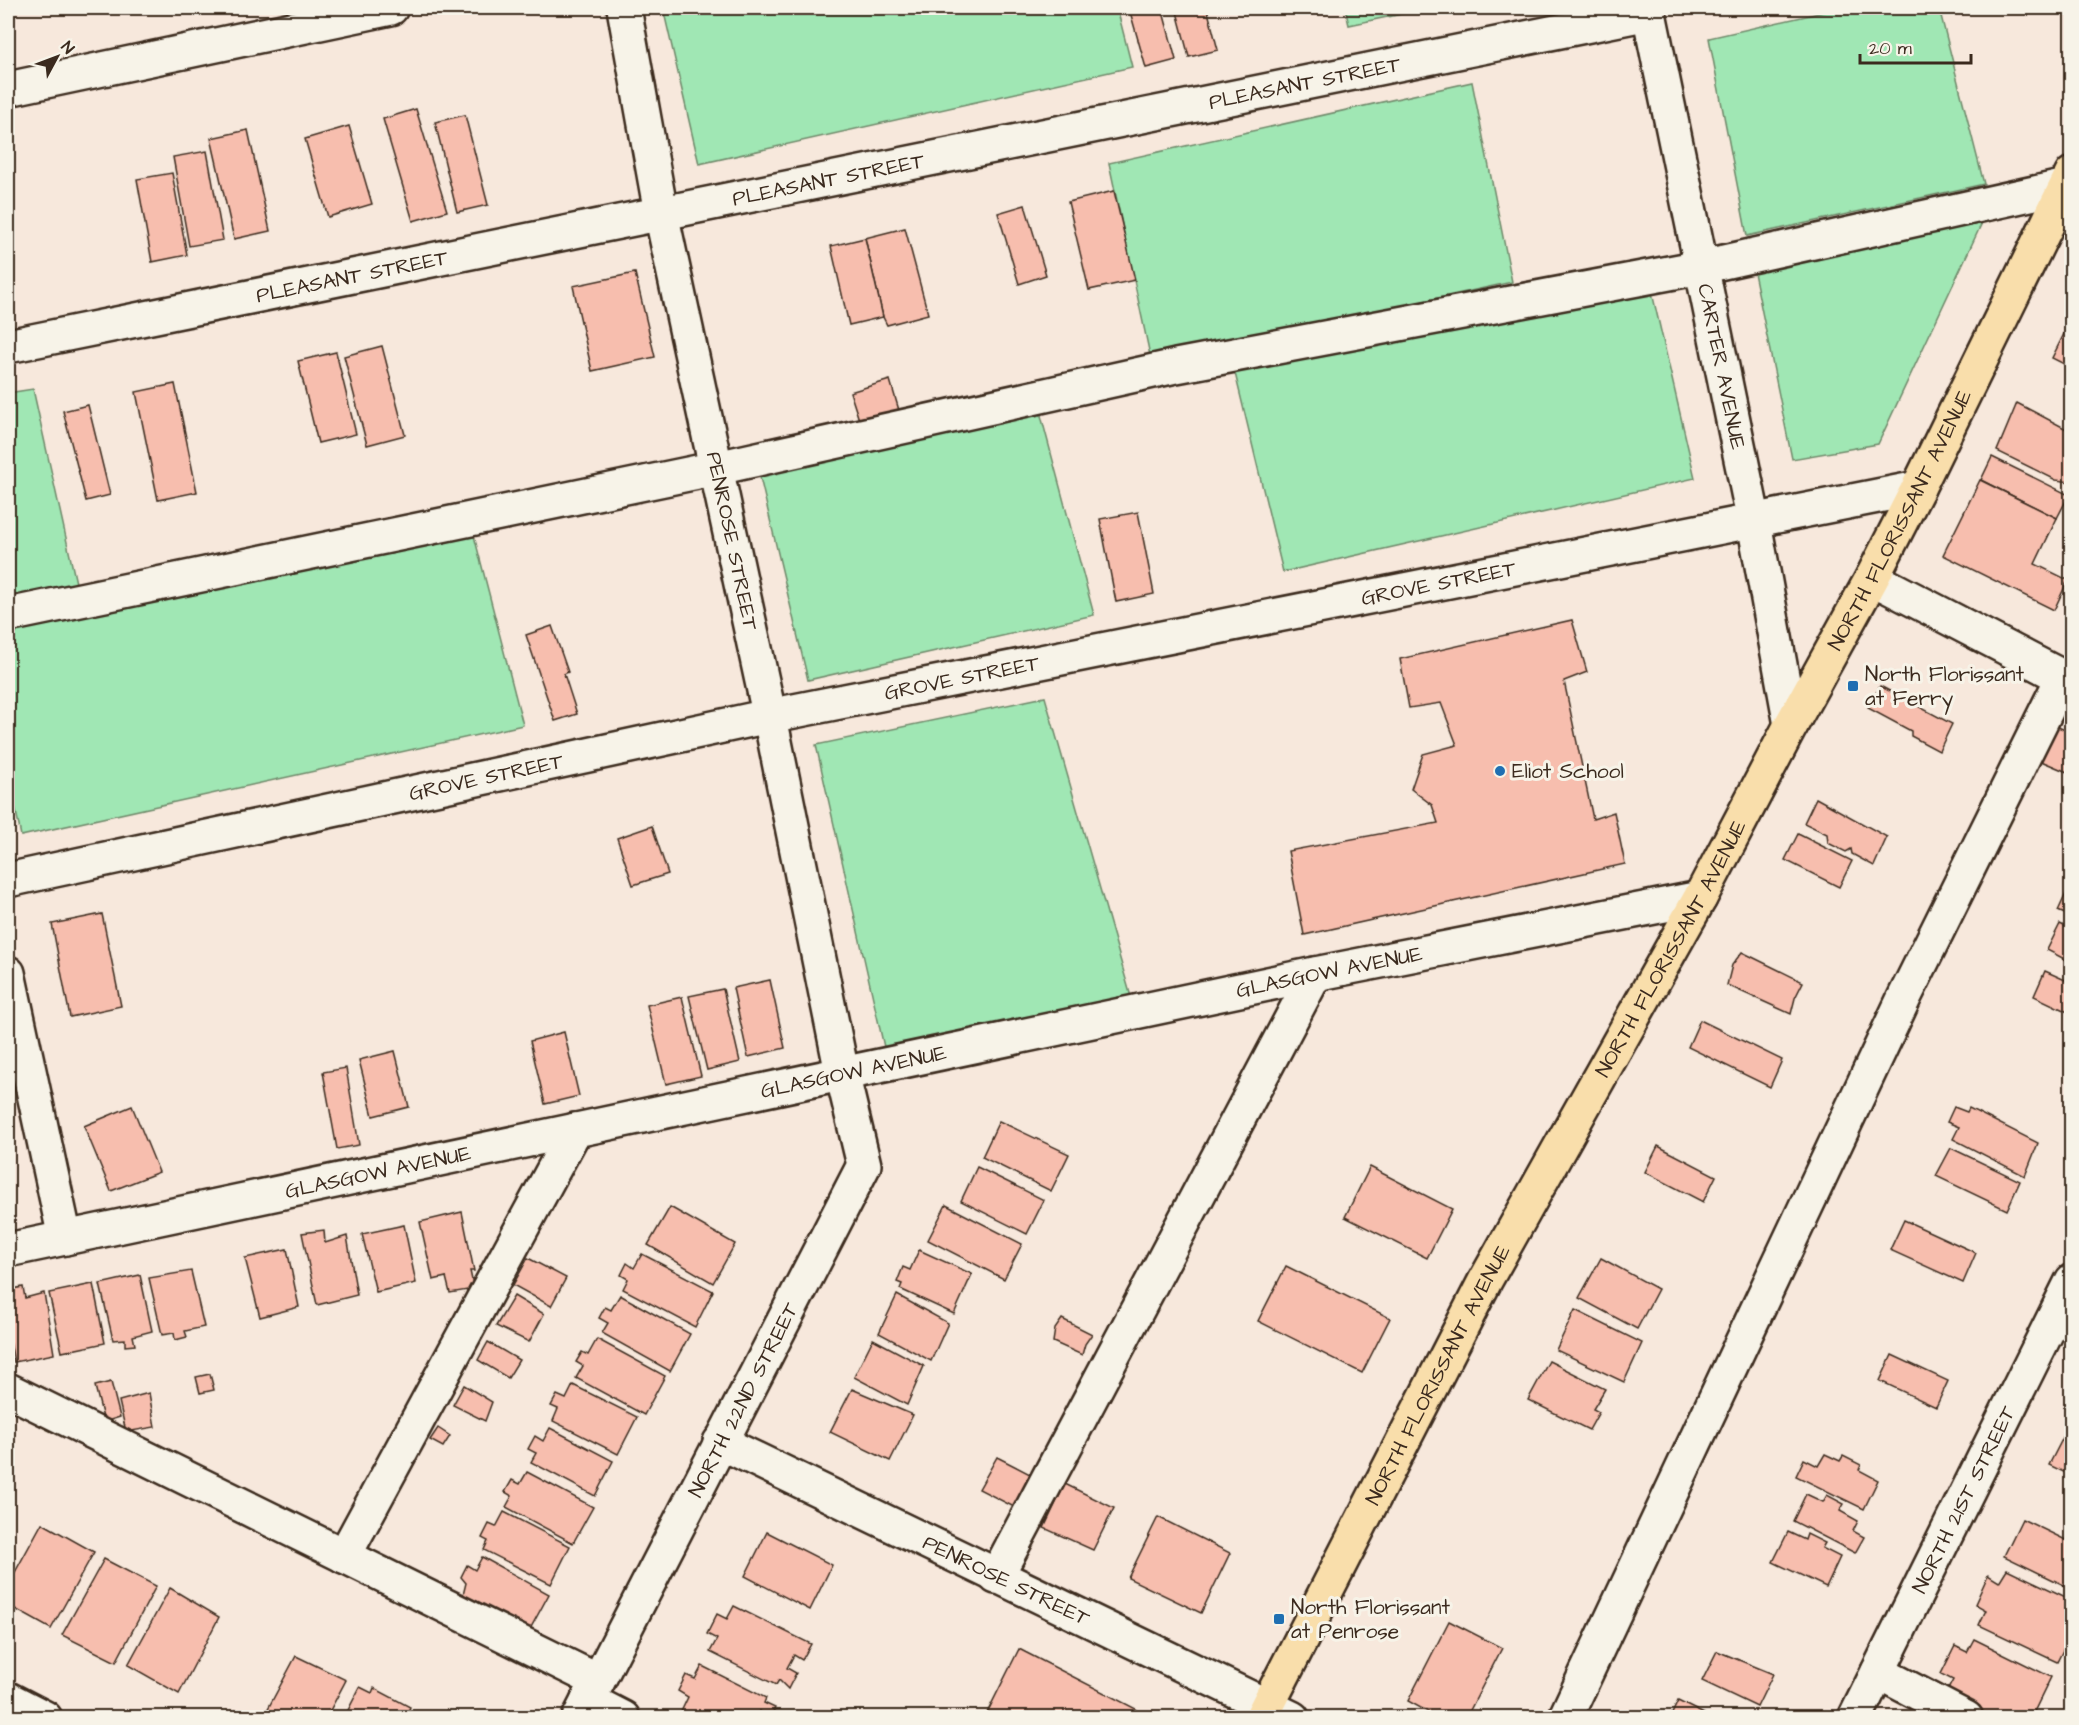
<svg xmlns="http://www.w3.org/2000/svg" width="2079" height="1725" viewBox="0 0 2079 1725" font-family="'Architects Daughter',sans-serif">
<rect width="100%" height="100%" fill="#f7e8dc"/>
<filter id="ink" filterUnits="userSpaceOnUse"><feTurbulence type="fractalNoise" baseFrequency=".0167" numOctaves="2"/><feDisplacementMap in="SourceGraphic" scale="12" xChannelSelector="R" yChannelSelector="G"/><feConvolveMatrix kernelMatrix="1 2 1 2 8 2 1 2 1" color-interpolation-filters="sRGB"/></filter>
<g filter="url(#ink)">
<g fill="#a0e7b4" stroke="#6e8869" stroke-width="1.5">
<polygon points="663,8 1117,8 1132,67 699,164"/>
<polygon points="1345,8 1430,8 1349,25"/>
<polygon points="1841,8 1939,8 1984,184 1747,236 1709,38"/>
<polygon points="1472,82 1512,282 1151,360 1109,163"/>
<polygon points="1988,210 1878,444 1792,459 1752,263"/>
<polygon points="1650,284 1695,478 1283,572 1235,373"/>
<polygon points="33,389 76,583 8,599 8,393"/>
<polygon points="1039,408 1094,615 808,680 759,473"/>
<polygon points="472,528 523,725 21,836 8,771 8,626"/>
<polygon points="1045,697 1131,997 884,1047 816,745"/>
</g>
<g fill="#f7beae" stroke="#3b2a1e" stroke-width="1.5">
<polygon points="1129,8 1162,8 1176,60 1146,68"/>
<polygon points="1176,8 1207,8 1218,50 1189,57"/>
<polygon points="416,109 447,211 413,221 383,119"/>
<polygon points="465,115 488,205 457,212 435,122"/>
<polygon points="349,126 372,204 328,217 305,139"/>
<polygon points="248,130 270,231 234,239 211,138"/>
<polygon points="207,151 223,240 189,246 173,157"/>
<polygon points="172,173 187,255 152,262 137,179"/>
<polygon points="1114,191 1135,280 1089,290 1068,202"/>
<polygon points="1025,205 1046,275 1019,284 998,213"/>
<polygon points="905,228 928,314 887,325 883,317 865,238"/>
<polygon points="865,238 883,317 849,325 831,246"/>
<polygon points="635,273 655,357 592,371 573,286"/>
<polygon points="2065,332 2072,335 2072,368 2052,358"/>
<polygon points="382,346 405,435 367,445 344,356"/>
<polygon points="336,352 356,434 318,443 298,361"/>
<polygon points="890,380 901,417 862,429 850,392"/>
<polygon points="175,384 197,492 158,500 136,392"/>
<polygon points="2017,403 2072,432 2071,482 2056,480 1997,451"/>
<polygon points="88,405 110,495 86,501 63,411"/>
<polygon points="1992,457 2069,495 2057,518 1981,480"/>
<polygon points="1980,480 2057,518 2035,564 2068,580 2054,610 1943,555"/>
<polygon points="1138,512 1154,594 1116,602 1100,519"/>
<polygon points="1572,620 1587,672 1564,681 1593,819 1614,812 1625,864 1304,935 1288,851 1438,823 1432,805 1411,789 1423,754 1457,745 1441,703 1409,708 1400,659"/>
<polygon points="552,626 568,672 564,674 577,714 555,721 526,635"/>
<polygon points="1880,686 1952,724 1939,751 1911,736 1911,731 1868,708"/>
<polygon points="2049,723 2072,733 2072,774 2034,758"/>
<polygon points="1816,798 1887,837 1874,866 1852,854 1851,849 1846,852 1828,843 1827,834 1804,823"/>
<polygon points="652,826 668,874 633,885 617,838"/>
<polygon points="1798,834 1852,861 1839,887 1785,860"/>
<polygon points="2070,885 2072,886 2072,917 2058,911"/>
<polygon points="102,914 121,1006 70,1017 52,924"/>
<polygon points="2060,924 2072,930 2072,963 2047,950"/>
<polygon points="1742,952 1803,982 1795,998 1791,1014 1727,985 1732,965"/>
<polygon points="2045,971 2072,983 2072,1014 2034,996"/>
<polygon points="770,980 785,1048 748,1057 733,988"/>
<polygon points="723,989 740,1062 707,1070 689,996"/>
<polygon points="682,997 701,1076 666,1084 647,1005"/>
<polygon points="1700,1020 1782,1060 1770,1087 1688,1047"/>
<polygon points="564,1032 579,1096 545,1104 530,1041"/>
<polygon points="395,1051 409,1107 373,1116 359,1060"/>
<polygon points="346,1068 359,1145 337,1149 323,1072"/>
<polygon points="132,1106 159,1172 111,1191 84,1126"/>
<polygon points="1954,1107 1967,1112 1969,1108 2038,1143 2025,1176 1953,1139 1959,1127 1947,1122"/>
<polygon points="999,1121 1069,1154 1051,1191 982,1157"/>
<polygon points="1658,1146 1716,1176 1703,1202 1645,1172"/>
<polygon points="1951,1148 2020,1181 2007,1210 1936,1176"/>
<polygon points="977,1167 1044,1200 1027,1234 961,1201"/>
<polygon points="1370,1167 1452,1209 1427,1258 1345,1217"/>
<polygon points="946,1205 1022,1244 1004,1279 928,1240"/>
<polygon points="670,1207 735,1244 713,1283 648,1245"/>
<polygon points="462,1212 474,1271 470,1271 474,1289 450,1293 446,1277 433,1280 420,1222"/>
<polygon points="1904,1220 1976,1253 1963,1283 1890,1250"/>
<polygon points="404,1225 416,1283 376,1292 362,1234"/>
<polygon points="324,1230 325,1243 347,1236 357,1295 317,1305 302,1233"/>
<polygon points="287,1249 299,1307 260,1317 245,1258"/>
<polygon points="919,1250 972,1274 954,1314 900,1289 902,1284 897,1282 903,1267 910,1270"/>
<polygon points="642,1254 713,1291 695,1327 623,1289 628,1279 621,1275 627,1263 634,1268"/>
<polygon points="528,1258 566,1278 551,1306 513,1285"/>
<polygon points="1601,1258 1658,1289 1637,1329 1579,1298"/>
<polygon points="1286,1266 1390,1318 1362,1373 1258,1321"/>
<polygon points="191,1271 204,1327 185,1331 187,1337 175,1340 174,1333 162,1335 149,1278"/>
<polygon points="140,1275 152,1331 133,1336 135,1345 125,1346 125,1339 113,1340 100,1284"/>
<polygon points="93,1284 105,1343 62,1352 49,1293"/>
<polygon points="23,1287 25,1298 44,1293 54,1354 14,1362 8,1331 8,1290"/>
<polygon points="620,1295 690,1334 670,1371 602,1333 608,1323 599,1318 605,1307 611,1310"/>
<polygon points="897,1295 948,1323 931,1361 879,1333"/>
<polygon points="514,1296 544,1314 529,1342 496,1326"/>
<polygon points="1575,1310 1642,1343 1624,1382 1556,1350"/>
<polygon points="1062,1319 1092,1334 1085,1344 1082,1355 1053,1342 1055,1329"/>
<polygon points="597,1339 665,1376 644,1415 576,1378 583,1366 576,1362 582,1352 588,1355"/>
<polygon points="873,1339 924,1366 907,1405 854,1377"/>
<polygon points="488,1342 519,1360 508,1378 478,1360"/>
<polygon points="1892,1355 1948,1381 1936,1407 1880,1381"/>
<polygon points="1549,1361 1605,1389 1593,1409 1599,1412 1589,1430 1528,1400"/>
<polygon points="210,1374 214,1390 200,1393 196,1377"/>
<polygon points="111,1382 120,1417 104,1422 95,1386"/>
<polygon points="464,1385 492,1402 485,1421 453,1405"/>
<polygon points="573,1385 637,1417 618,1454 553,1421 558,1409 551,1406 557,1395 566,1399"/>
<polygon points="852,1389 913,1415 890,1461 830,1432"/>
<polygon points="149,1393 155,1427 126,1432 119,1401"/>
<polygon points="2072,1420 2072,1476 2049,1465"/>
<polygon points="438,1428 450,1436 443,1447 430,1440"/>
<polygon points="550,1428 613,1461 595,1496 531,1462 536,1453 528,1449 535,1436 543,1441"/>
<polygon points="1825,1454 1840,1461 1843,1456 1861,1465 1859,1470 1878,1480 1864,1509 1796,1476 1804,1459 1818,1466"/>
<polygon points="997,1457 1030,1474 1014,1507 979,1489"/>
<polygon points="527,1472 593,1507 573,1543 506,1507 512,1496 505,1492 512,1480 520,1484"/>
<polygon points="1065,1484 1114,1508 1093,1550 1044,1528"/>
<polygon points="1806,1494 1823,1502 1827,1495 1844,1504 1840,1511 1858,1521 1853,1531 1864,1537 1855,1553 1793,1521"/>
<polygon points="504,1512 570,1546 551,1584 484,1550 488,1541 482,1538 489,1524 496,1527"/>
<polygon points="1158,1517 1230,1553 1201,1613 1128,1578"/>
<polygon points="2022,1519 2072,1543 2072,1589 2004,1556"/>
<polygon points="42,1523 94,1552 51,1629 8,1605 8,1585"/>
<polygon points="767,1532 832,1565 810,1610 745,1576"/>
<polygon points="1788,1532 1805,1540 1807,1534 1825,1543 1822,1548 1840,1557 1826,1587 1773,1562"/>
<polygon points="482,1557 549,1594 529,1631 463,1595 466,1583 461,1577 467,1565 475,1570"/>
<polygon points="104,1559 156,1586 116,1662 62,1635"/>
<polygon points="2007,1569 2072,1600 2072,1632 2057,1662 1979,1625 1986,1610 1975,1604 1988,1575 1999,1582"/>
<polygon points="170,1588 219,1617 179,1694 128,1665"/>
<polygon points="734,1606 811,1644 802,1660 794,1655 787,1668 796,1673 788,1689 779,1680 776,1685 710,1652 717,1639 707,1634 717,1614 727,1619"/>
<polygon points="1449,1621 1502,1648 1466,1718 1439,1718 1408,1701"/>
<polygon points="1974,1639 2051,1677 2031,1718 1993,1718 1945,1695 1953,1680 1941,1674 1955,1646 1967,1652"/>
<polygon points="1019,1649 1136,1709 1132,1718 997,1718 987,1713"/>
<polygon points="1717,1651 1773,1674 1757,1707 1702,1681"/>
<polygon points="296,1656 346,1680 326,1718 263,1718"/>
<polygon points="702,1666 766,1698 764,1703 775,1708 770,1717 759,1711 756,1718 686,1718 680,1714 688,1697 678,1691 686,1675 695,1679"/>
<polygon points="360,1687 372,1693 374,1688 410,1707 405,1718 344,1718"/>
<polygon points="1678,1701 1712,1718 1670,1718"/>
</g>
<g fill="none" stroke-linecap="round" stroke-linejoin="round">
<g stroke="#3b2a1e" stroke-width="38">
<g id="minor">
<path id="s1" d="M1648 8 1754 522 1791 725"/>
<polyline points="8,89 391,8"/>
<path id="s2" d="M8 346 1649 13"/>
<polyline points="1872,578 2072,682"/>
<polyline points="8,615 717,468 1176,366 1701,267 2066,186"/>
<path id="s3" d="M8 880 769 716 1918 488"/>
<polyline points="8,973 65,1238"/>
<path id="s4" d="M8 1250 1315 974 1700 898"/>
<polyline points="8,1390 598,1681"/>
<path id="s5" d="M720 1442 1292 1718"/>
<polyline points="344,1556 575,1130"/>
<polyline points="996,1577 1315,974"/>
<polyline points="1878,1672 1966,1718"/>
<polyline points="8,1699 45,1718"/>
<polyline points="588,1700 623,1718"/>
<path id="s6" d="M579 1718 864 1165 842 1073 773 732 661 213 624 8"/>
<polyline points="1565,1718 1905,996 2063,677"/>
<path id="s7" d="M1855 1718 2072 1281"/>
</g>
</g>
<g stroke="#3b2a1e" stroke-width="38">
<g id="major">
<path id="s8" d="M1261 1718 1485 1281 1700 898 1791 725 1872 578 1918 488 2072 174"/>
</g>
</g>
<use href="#minor" stroke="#f7f3e8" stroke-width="33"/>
<use href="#major" stroke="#f9deab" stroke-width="33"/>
</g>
</g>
<g fill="#1f6fb2" stroke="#f7f3e8" stroke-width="2">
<rect x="1847" y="680" width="12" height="12" rx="3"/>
<circle cx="1500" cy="771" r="6"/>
<rect x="1273" y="1613" width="12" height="12" rx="3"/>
</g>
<g text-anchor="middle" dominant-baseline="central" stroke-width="6" stroke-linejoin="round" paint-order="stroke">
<g font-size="21" fill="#3b2a1e" stroke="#f7f3e8">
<text stroke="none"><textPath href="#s2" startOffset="1323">PLEASANT STREET</textPath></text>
<text stroke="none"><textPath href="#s2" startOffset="837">PLEASANT STREET</textPath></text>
<text stroke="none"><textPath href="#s2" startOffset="351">PLEASANT STREET</textPath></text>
<text stroke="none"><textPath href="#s1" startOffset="366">CARTER AVENUE</textPath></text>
<text stroke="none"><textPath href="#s8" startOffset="1358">NORTH FLORISSANT AVENUE</textPath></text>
<text transform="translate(732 541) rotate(78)">PENROSE STREET</text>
<text stroke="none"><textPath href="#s3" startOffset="1461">GROVE STREET</textPath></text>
<text stroke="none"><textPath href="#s3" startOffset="975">GROVE STREET</textPath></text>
<text stroke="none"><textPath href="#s3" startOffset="489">GROVE STREET</textPath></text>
<text stroke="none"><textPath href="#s8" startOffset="872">NORTH FLORISSANT AVENUE</textPath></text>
<text stroke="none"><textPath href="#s4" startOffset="1350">GLASGOW AVENUE</textPath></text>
<text stroke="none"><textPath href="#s4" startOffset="864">GLASGOW AVENUE</textPath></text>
<text stroke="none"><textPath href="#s4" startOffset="378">GLASGOW AVENUE</textPath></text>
<text stroke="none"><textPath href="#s8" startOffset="386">NORTH FLORISSANT AVENUE</textPath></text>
<text stroke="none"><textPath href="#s6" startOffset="358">NORTH 22ND STREET</textPath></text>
<text stroke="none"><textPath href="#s7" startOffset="244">NORTH 21ST STREET</textPath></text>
<text stroke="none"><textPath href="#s5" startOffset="318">PENROSE STREET</textPath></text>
</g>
<g font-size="21" fill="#3b2a1e" stroke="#f7f3e8" text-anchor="start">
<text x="1865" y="674">North Florissant<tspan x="1865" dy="24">at Ferry</tspan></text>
<text x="1512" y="771">Eliot School</text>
<text x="1291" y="1607">North Florissant<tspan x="1291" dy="24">at Penrose</tspan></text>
</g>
</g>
<rect width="2079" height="1725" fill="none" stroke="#f7f3e8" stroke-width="30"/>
<rect x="15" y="15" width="2049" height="1695" fill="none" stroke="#3b2a1e" stroke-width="2" filter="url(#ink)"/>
<g transform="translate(57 57) rotate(49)" stroke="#f7f3e8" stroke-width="4.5" paint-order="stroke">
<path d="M0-4.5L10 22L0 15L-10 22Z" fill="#3b2a1e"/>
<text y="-9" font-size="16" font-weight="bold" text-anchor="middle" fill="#3b2a1e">N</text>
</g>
<path d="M1860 54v9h111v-9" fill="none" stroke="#3b2a1e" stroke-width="3"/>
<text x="1869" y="54" font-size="18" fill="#3b2a1e" stroke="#f7f3e8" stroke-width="4.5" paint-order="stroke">20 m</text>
</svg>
